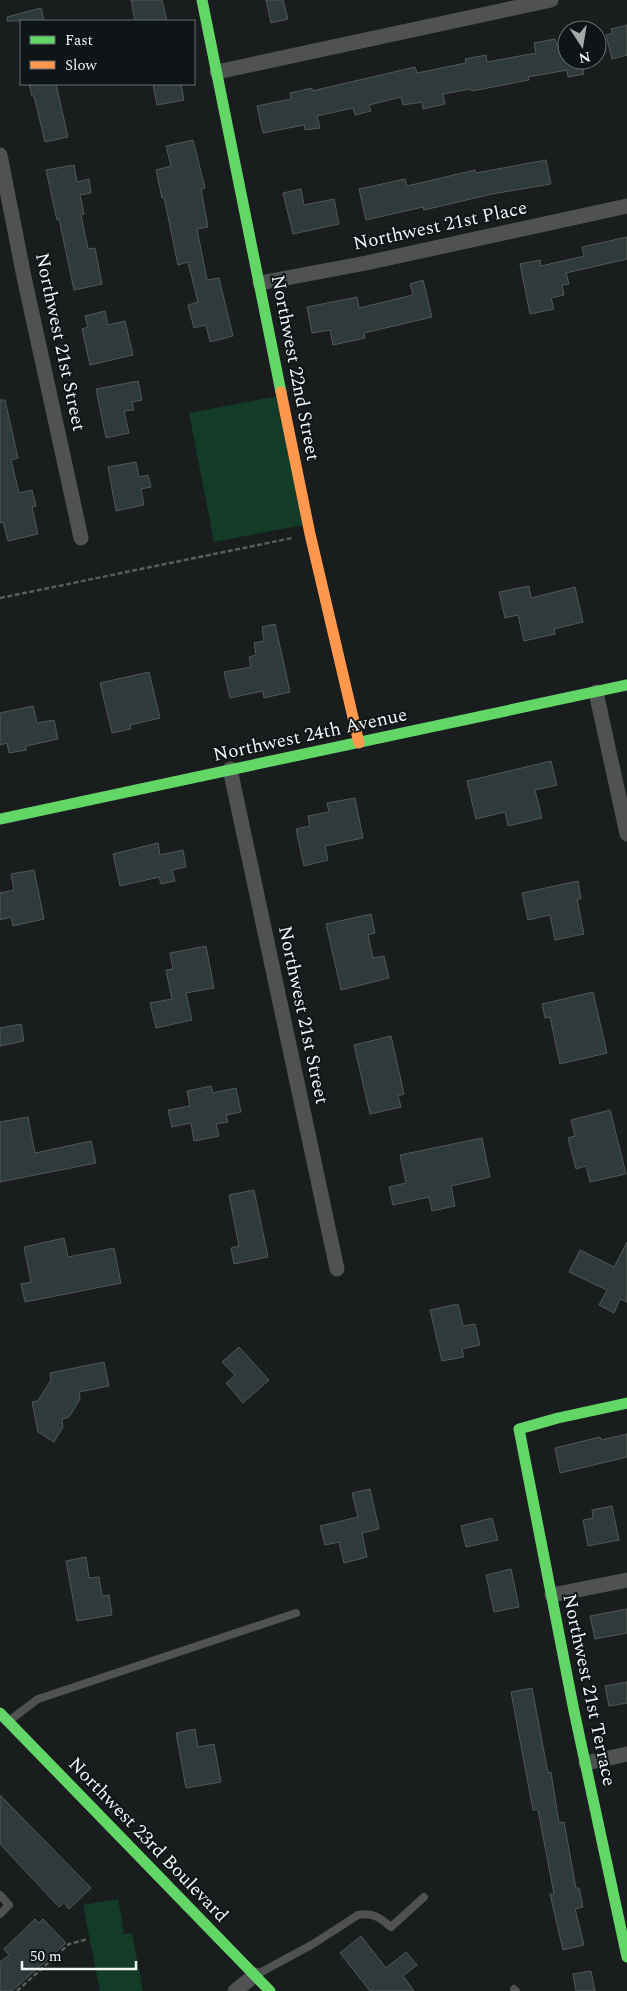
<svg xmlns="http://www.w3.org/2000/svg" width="627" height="1991" viewBox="0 0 627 1991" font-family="Spectral,serif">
<rect width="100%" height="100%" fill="#191d1e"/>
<g fill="#133c28">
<polygon points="278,396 303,525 214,542 189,413"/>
<polygon points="118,1899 124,1933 114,1935 132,1933 143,1991 100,1991 83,1905"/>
</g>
<g fill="#2e3b3a" stroke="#545757">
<polygon points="131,0 162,0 167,21 135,21"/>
<polygon points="266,0 283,0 288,19 271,23"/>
<polygon points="41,8 44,21 7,21 7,17"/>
<polygon points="627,25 627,55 612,59 606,35 613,33 611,29"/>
<polygon points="555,39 557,46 567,44 567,60 581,60 584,74 568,77 567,70 528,77 529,80 472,91 471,89 443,94 445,104 423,109 422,102 403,105 401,97 369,105 371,111 355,115 353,108 317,116 320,128 305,130 304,125 263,133 257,106 291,99 290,93 312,88 312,91 415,67 417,73 466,63 465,59 486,55 487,62 536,53 534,43"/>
<polygon points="29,84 56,84 68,137 45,142 34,96 32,96"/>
<polygon points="153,84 181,84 184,100 157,105"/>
<polygon points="193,140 205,188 201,189 208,227 197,229 207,280 219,278 233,336 210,342 206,325 194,328 188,305 198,302 188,262 178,265 164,197 162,198 156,170 171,166 166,146"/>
<polygon points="546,160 551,184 492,194 424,210 423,207 366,220 359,189 405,179 407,186 475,170 476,173"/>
<polygon points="74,165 77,182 89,179 91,193 80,195 84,214 81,215 88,249 95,248 102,284 74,290 59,219 57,220 46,170"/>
<polygon points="301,189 304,205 334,199 339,224 293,234 283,193"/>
<polygon points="627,237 627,259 566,273 569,284 562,285 564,295 551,298 554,309 530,314 520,264 540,260 541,266 584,256 582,247"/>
<polygon points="423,280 432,317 364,333 365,338 333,345 330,330 312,333 307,307 357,297 359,308 413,295 410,284"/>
<polygon points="105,311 108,325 125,321 133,355 90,365 82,329 88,327 85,316"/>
<polygon points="138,381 142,400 132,402 134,410 124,411 129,433 106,438 96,389"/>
<polygon points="0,400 5,400 18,458 11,460 19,493 32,490 36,506 32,507 38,534 8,541 3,522 0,523"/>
<polygon points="136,462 139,477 148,475 151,487 141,489 144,505 116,511 108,467"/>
<polygon points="529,586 531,598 575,587 583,622 554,629 555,634 524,641 518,615 505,618 499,592"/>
<polygon points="275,624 290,692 264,698 263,691 230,698 224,672 251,667 249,657 256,655 254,643 264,641 262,627"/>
<polygon points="149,672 160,718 130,725 131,729 112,733 100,683"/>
<polygon points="33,706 37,723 54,720 58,739 26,746 26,750 9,753 7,743 0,745 0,713"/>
<polygon points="551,761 557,785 535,790 542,818 508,826 505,812 476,819 467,781"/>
<polygon points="355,798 363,838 325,846 328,860 304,866 296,829 310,826 308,816 329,812 327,803"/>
<polygon points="158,843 160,855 183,850 186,867 172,870 175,881 161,884 159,877 120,886 113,854"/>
<polygon points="34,870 44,919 13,926 11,917 0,920 0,893 14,890 11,874"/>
<polygon points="578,881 581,899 577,899 584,934 555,940 550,915 528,920 522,893"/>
<polygon points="371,914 375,933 368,935 373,958 384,956 389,978 341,990 326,924"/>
<polygon points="206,946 214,988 186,993 192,1020 156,1028 150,1003 172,999 166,970 173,969 170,953"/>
<polygon points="593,992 607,1053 560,1064 550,1017 545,1018 542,1004"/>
<polygon points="21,1024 24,1041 0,1046 0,1028"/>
<polygon points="391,1036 404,1094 398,1096 401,1107 370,1114 354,1045"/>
<polygon points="211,1086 213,1093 236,1088 241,1112 226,1115 228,1122 216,1124 219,1136 194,1141 191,1123 172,1127 168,1110 190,1106 187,1091"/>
<polygon points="610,1110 626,1174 590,1182 586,1166 576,1169 568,1138 575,1136 571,1120"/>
<polygon points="28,1117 35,1153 91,1141 96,1163 0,1182 0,1122"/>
<polygon points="482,1138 490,1177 451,1186 455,1206 432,1211 429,1197 393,1205 389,1187 406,1183 400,1155"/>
<polygon points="254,1190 268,1257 234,1264 231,1248 239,1246 229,1195"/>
<polygon points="64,1238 68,1257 114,1248 121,1283 25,1302 21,1284 31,1282 24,1247"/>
<polygon points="627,1242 627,1302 620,1299 614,1313 599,1305 607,1290 569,1272 580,1250 614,1267"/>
<polygon points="458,1304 463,1326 475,1324 480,1345 462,1349 464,1357 442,1361 430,1310"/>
<polygon points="239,1347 269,1380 243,1403 226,1383 235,1375 222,1362"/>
<polygon points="104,1362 109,1386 79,1392 80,1399 69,1417 62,1419 63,1427 54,1442 38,1432 32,1402 38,1401 51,1380 50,1373"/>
<polygon points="627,1434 627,1457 560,1473 555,1448 600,1437 601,1440"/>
<polygon points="370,1489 379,1529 362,1533 367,1557 344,1563 339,1542 325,1545 320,1526 358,1517 352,1493"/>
<polygon points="612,1506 619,1540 588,1546 583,1520 593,1518 592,1510"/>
<polygon points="492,1518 498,1540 466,1547 461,1526"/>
<polygon points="86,1557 89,1578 99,1577 102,1596 109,1595 112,1615 77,1621 66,1561"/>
<polygon points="511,1569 519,1607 494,1612 486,1575"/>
<polygon points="627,1609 627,1633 595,1639 590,1616"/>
<polygon points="627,1682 627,1703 609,1706 605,1686"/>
<polygon points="532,1688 548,1773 551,1772 559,1823 564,1822 576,1888 579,1888 583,1907 575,1909 584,1945 563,1950 550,1894 554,1894 538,1810 533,1810 511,1692"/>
<polygon points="195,1729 198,1747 214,1744 221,1782 186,1788 176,1733"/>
<polygon points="0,1795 91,1888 69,1909 64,1903 59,1907 0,1844"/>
<polygon points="35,1919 39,1923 43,1919 66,1943 12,1991 0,1991 0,1962 9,1955 4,1949"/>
<polygon points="361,1936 386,1968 406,1952 417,1965 403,1976 414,1991 370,1991 340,1953"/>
<polygon points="591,1971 595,1991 576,1991 573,1974"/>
</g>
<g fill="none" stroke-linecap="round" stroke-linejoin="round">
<g stroke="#5a5b5c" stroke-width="2.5" stroke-dasharray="5 2.5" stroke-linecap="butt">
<polyline points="0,598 292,538"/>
<polyline points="17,1991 69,1944 88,1939"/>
</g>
<g stroke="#505152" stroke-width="8">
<polyline points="10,1720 38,1699 296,1613"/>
<polyline points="0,1895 9,1905 0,1914"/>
<path d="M256 1975 313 1944 358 1915C373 1912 380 1918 391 1927L424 1897"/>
<polyline points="514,1989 516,1991"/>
</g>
<g stroke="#505152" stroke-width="15">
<polyline points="217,72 551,0"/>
<polyline points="0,155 24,277 81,538"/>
<polyline points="260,283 366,263 627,206"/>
<polyline points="596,692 627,834"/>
<polyline points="230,769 337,1269"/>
<polyline points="552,1595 627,1580"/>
<polyline points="586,1763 627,1754"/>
<polyline points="235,1991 255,1975"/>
</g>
<g stroke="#63d668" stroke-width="11">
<polyline points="202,0 281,392"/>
<polyline points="0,819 627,685"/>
<polyline points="627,1403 558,1418 519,1429 574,1711 627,1957"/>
<polyline points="0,1713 270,1991"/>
</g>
<polyline stroke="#ff974d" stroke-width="11" points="281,392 310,534 359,743"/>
</g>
<g text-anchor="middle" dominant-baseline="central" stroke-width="4" stroke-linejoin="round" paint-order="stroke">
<g font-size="19" fill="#f1f5f5" stroke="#0f1516">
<text transform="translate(440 226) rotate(-12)">Northwest 21st Place</text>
<text transform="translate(60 342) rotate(78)">Northwest 21st Street</text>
<text transform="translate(295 368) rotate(79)">Northwest 22nd Street</text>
<text transform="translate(310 735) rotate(-12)">Northwest 24th Avenue</text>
<text transform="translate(303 1015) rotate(78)">Northwest 21st Street</text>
<text transform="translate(589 1690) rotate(78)">Northwest 21st Terrace</text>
<text transform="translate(148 1840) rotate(46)">Northwest 23rd Boulevard</text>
</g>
</g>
<rect x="20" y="20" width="175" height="65" fill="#0f1516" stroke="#696f6f"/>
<rect x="30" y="36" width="25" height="8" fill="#63d668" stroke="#696f6f"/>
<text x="65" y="45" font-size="15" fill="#f1f5f5">Fast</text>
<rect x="30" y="61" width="25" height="8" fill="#ff974d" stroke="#696f6f"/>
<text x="65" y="70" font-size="15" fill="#f1f5f5">Slow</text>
<g transform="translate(582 45) rotate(168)"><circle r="24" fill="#0f1516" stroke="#696f6f"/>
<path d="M0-4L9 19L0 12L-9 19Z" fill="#a5a9aa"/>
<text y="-8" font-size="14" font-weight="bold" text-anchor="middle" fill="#f1f5f5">N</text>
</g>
<path d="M22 1961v8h114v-8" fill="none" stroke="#f1f5f5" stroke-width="2.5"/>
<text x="30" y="1961" font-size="15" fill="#f1f5f5" stroke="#0f1516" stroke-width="4" paint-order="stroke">50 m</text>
</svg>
